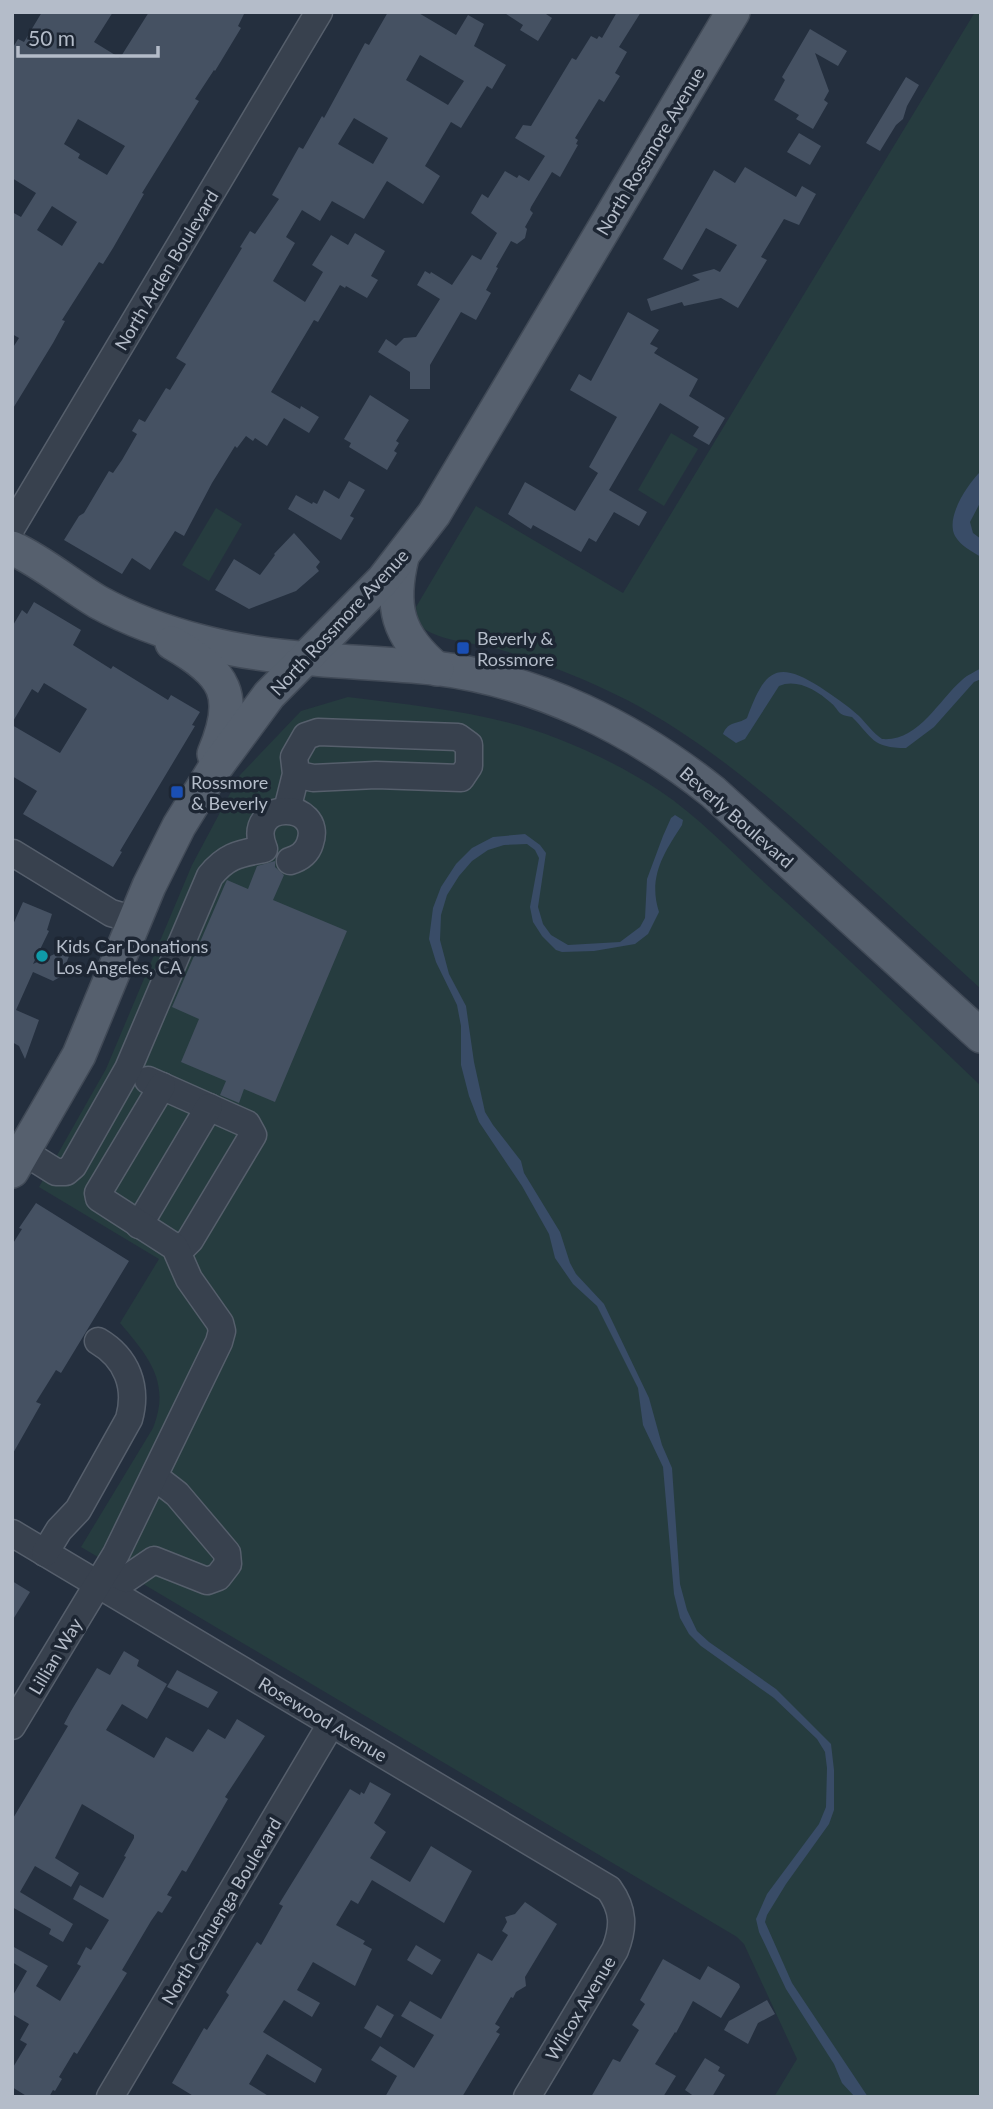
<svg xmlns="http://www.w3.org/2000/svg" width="993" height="2109" viewBox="0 0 993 2109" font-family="Lato,sans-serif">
<rect width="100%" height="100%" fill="#242f3e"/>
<g fill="#263c3f">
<path d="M975 12H981V989C936 948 892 907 847 867 779 805 709 743 627 700 585 679 543 662 498 649 476 643 446 642 426 630 418 625 417 616 416 607L476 506 623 593Z"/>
<polygon points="671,433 698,449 664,506 638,490"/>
<polygon points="216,508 242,524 209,581 182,565"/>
<path d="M348 697C417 706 490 712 556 738 591 751 628 770 660 791 702 819 738 859 776 893 845 955 913 1021 981 1086V2097H774L797 2059 744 1944 737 1937 81 1547 153 1428C171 1383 149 1357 120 1323L159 1259 39 1187 106 1069 192 865 240 775 301 711Z"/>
</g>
<g fill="#394c67">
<path d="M981 471V501L970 522 973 533 981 539V557C971 551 961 546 955 536 945 517 968 484 981 471Z"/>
<path d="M981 668V679L974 682 934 727 906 748C872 748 873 738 852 717 836 715 840 710 830 702 817 690 796 678 779 686L745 739 736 743 723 734C729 720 737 725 747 718 764 672 775 658 820 687 833 696 847 705 859 716 867 724 873 733 882 739 918 742 938 701 962 680 967 675 975 672 981 668Z"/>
<path d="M675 815 683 820 682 825C663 854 648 878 659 912L648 934 635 944 594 951 562 952 556 950 542 936 533 922 530 907 539 858 535 850 527 844 504 845 488 850 472 861 459 876 447 895 441 915 440 940 449 974 466 1006 474 1062 485 1112 493 1125 521 1161 524 1173 560 1232 570 1263 576 1274 604 1304 649 1398 662 1445 672 1468 680 1584 687 1610 697 1631 709 1642 776 1689 831 1744 834 1770V1810L829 1824 786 1884 767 1915 765 1922 792 1983 868 2097H855L842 2083 834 2064 786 1989 759 1932 756 1919 767 1894 819 1824 826 1807 827 1768 825 1752 817 1739 774 1698 701 1646 689 1634 680 1618 674 1594 663 1467 643 1425 638 1388 597 1306 573 1284 555 1258 549 1234 522 1186 479 1122 469 1096 461 1065V1026L457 1005 436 962 429 939 433 908 441 887 456 864 472 848 493 837 525 834 540 845 546 853 538 907 543 924 551 935 568 945 620 942 640 927 645 918 647 879 663 836 671 818Z"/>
</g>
<g fill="#455162" fill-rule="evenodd">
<path d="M42 12H113L94 42 120 58 149 12H245L238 26 241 28 215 71 214 70 195 99 199 101 142 193 144 194 113 248 103 264 99 262 62 320 65 321 53 343 12 410V349L19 338 12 334V212L21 217 36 193 12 178V49L18 39 24 42ZM78 119 125 146 107 175 78 158 80 154 64 144ZM52 206 77 222 62 246 37 230Z"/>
<path d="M388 12H417L456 35 468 15 484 24 474 46 506 65 492 89 487 86 461 128 451 122 425 166 440 176 423 204 387 181 364 219 332 201 320 221 302 210 286 237 295 243 273 281 305 302 323 272 312 265 331 235 348 245 355 233 385 251 371 276 378 280 367 298 346 286 345 288 340 285 318 322 314 320 271 392 300 409 301 406 319 417 309 433 284 418 267 446 255 438 253 441 246 436 237 448 235 446 212 483 184 536 175 531 150 570 132 558 122 574 64 540 79 516 84 513 109 471 113 473 122 460 137 434 132 431 139 419 145 422 166 388 170 390 186 364 176 358 242 248 240 247 250 231 255 234 279 199 272 195 299 147 303 149 322 116 324 118 365 43 369 45ZM420 55 464 81 448 105 406 80ZM354 118 388 138 373 164 338 144Z"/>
<polygon points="503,12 543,12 552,18 538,41 520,30 523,25"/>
<polygon points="617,12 641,12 619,47 627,52 615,73 620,76 604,102 599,99 575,138 578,140 576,144 578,145 560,177 552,172 531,207 530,210 533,213 525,227 527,229 525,238 517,244 511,241 496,267 498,268 486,290 491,293 476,320 461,312 430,365 430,389 410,389 410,372 378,352 386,339 396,346 404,338 416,337 440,299 417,285 425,271 430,274 431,272 452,285 472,255 481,260 497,233 471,213 482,194 488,198 505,171 517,178 519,175 529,181 545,156 515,138 523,125 531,126 572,58 576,60 591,36 597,39 599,36 602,38"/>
<polygon points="810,29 847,51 838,66 815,53 829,91 824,100 828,103 813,129 796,119 799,115 774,100 785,80 782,77"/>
<polygon points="906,77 919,85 907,106 903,119 896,125 880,151 866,143"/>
<polygon points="799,133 821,146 810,165 787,152"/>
<polygon points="745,167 796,197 802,186 816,194 799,225 784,219 761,257 767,260 738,308 721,298 684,306 682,302 651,311 647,299 700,280 692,275 714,269 720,272 737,245 706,228 682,270 663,259 714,170 735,183"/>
<polygon points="628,312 659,330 650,344 658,348 654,353 698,379 689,396 725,418 709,445 693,436 699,427 660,403 609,490 647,512 639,526 614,512 596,542 589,538 581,552 533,525 531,529 508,514 525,482 575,511 598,473 589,467 617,417 570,390 579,374 591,381"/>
<polygon points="370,395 409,420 396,441 399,443 394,451 397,453 387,470 349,447 351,443 344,439"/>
<polygon points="349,481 365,490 350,516 354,518 341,540 288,509 296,495 312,504 313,502 317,504 324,490 339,499"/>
<polygon points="294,533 320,562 316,567 319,571 296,591 249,609 215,590 234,559 260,575 275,555 274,554"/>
<polygon points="34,602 81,630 73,645 111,669 113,666 168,700 171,695 200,712 192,725 195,726 120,851 122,852 113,867 23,814 37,791 12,776 12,725 60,753 87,709 44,683 38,693 32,689 12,723 12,627 22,610 27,614"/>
<polygon points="275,861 275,867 284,875 273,900 347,931 275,1102 244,1089 239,1103 220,1095 226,1081 181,1062 199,1019 172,1007 226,882 227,880 248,889 257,866"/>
<polygon points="23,902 52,914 47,930 49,931 33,964 74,945 60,977 53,981 33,972 16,1010 39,1020 25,1059 19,1046 12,1042 12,927"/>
<polygon points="36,1203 129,1261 61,1373 56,1370 36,1402 41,1404 12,1455 12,1245 22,1229 19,1228"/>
<polygon points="12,1581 30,1592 12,1621"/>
<polygon points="124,1651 139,1660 137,1666 167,1684 147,1719 122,1704 106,1730 154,1758 166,1737 193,1752 208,1729 225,1739 237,1719 265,1736 225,1797 228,1799 186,1872 182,1870 167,1895 172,1897 162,1913 158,1911 151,1921 122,1970 127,1973 77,2054 74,2052 59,2077 62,2079 55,2091 53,2090 49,2097 28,2097 12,2087 12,2069 27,2044 20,2040 29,2024 12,2014 12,1997 27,1971 12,1962 12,1946 48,1966 36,1986 60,2001 81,1966 77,1964 86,1947 91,1950 109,1920 73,1899 80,1885 103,1898 126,1857 124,1856 134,1838 134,1835 82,1804 55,1858 79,1873 71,1887 35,1866 20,1892 73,1924 63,1942 49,1934 51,1929 12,1907 12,1820 68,1726 64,1724 71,1711 97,1668 110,1675"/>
<polygon points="177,1670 218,1692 208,1708 167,1687"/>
<polygon points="370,1782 391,1794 374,1823 386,1832 370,1858 410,1882 431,1846 472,1871 444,1923 372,1880 358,1904 351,1900 336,1925 365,1941 363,1944 372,1949 355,1986 313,1962 297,1990 320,2003 312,2017 284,2000 263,2032 322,2069 315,2083 267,2054 249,2084 270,2097 195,2097 172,2083 204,2028 207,2030 229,1995 226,1992 257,1942 261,1945 283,1906 279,1904 350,1789 360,1795 361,1792 364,1794"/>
<polygon points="525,1902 557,1924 525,1977 526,1986 516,1992 513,1998 511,1997 495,2024 500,2027 496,2032 500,2034 462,2097 385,2097 397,2076 371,2060 380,2046 414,2068 434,2035 401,2016 410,2001 441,2019 478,1953 492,1961 508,1935 502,1931 507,1922 505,1917 515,1914"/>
<polygon points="416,1945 441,1960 432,1975 407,1960"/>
<polygon points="663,1959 700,1980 708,1966 739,1984 740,1987 721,2018 693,2001 676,2033 675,2032 655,2064 676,2076 663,2097 591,2097 613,2059 620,2062 639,2030 632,2025 645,2004 640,2000"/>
<polygon points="767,2000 775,2014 758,2023 748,2044 724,2030 729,2021"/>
<polygon points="377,2005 394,2015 381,2038 364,2028"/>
<polygon points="705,2058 720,2067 718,2071 725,2075 712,2097 695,2097 685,2090"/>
</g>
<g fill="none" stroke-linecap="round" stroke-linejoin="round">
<g stroke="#565f6c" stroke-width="29">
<g id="minor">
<polyline points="12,527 319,12"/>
<polyline points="287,810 296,774 294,757 306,736 318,732 458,737 469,745 469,766 461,778 376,775 313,778 296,774"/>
<polyline points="13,853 111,913 135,920"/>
<polyline points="148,1080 247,1124 253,1135 190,1240 184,1246 175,1247"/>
<path d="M24 1152 56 1172H66L73 1166 128 1069 210 876C227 855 239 854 264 849 243 799 325 800 310 843 307 853 300 858 290 861"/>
<polyline points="139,1225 209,1107"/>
<path d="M12 1533 609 1889C624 1910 624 1927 615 1950L527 2097"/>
<path d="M45 1553 59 1530 78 1510 129 1419C138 1387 127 1358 98 1341"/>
<polyline points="108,1569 126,1579 154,1560 207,1581 218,1577 228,1564 227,1553 177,1494 155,1477"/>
<polyline points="12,1726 116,1554 219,1342 222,1331 220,1323 189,1279 175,1247 99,1198 98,1193 162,1086"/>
<polyline points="110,2097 331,1724"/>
</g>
</g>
<g stroke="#414a57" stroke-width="36">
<g id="major">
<path d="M12 548C43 562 69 585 98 602 129 619 167 633 202 642 277 662 357 660 434 668 537 680 633 728 713 792L981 1036"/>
<path d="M402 557C390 606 397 636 437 669"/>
<path d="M172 643C226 674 239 695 214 754"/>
<polyline points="12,1171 79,1055 149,886 179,826 213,771 269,695 383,580 434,514 733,12"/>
</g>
</g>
<use href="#minor" stroke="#38414e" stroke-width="26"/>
<use href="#major" stroke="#56606e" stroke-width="33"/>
</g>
<g fill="#1a4fb4" stroke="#1d2633" stroke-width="2.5">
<rect x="456" y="641" width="14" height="14" rx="3.5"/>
<rect x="170" y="785" width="14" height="14" rx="3.5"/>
</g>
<circle fill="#0f9aa8" stroke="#1d2633" stroke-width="2.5" cx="42" cy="956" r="7"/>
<g text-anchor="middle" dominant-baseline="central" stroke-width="7" stroke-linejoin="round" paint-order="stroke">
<g font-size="18" fill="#b4bcc9" stroke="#1d2633">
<text transform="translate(650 151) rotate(-59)">North Rossmore Avenue</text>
<text transform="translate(166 270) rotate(-59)">North Arden Boulevard</text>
<text transform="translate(339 622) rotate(-47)">North Rossmore Avenue</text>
<text transform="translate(737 817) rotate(41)">Beverly Boulevard</text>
<text transform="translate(55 1656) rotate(-59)">Lillian Way</text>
<text transform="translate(323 1719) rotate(31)">Rosewood Avenue</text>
<text transform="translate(221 1911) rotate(-59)">North Cahuenga Boulevard</text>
<text transform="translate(580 2008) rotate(-59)">Wilcox Avenue</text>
</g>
<g font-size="18" fill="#b4bcc9" stroke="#1d2633" text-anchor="start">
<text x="477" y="638">Beverly &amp;<tspan x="477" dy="21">Rossmore</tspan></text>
<text x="191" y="782">Rossmore<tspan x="191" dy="21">&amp; Beverly</tspan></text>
<text x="56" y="946">Kids Car Donations<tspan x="56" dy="21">Los Angeles, CA</tspan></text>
</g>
</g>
<rect width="993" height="2109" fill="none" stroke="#b4bcc9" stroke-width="28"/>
<path d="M18 46v10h140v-10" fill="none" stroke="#b4bcc9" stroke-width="3.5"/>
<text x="28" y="46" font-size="21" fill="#b4bcc9" stroke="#1d2633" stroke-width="5" paint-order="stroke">50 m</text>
</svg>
